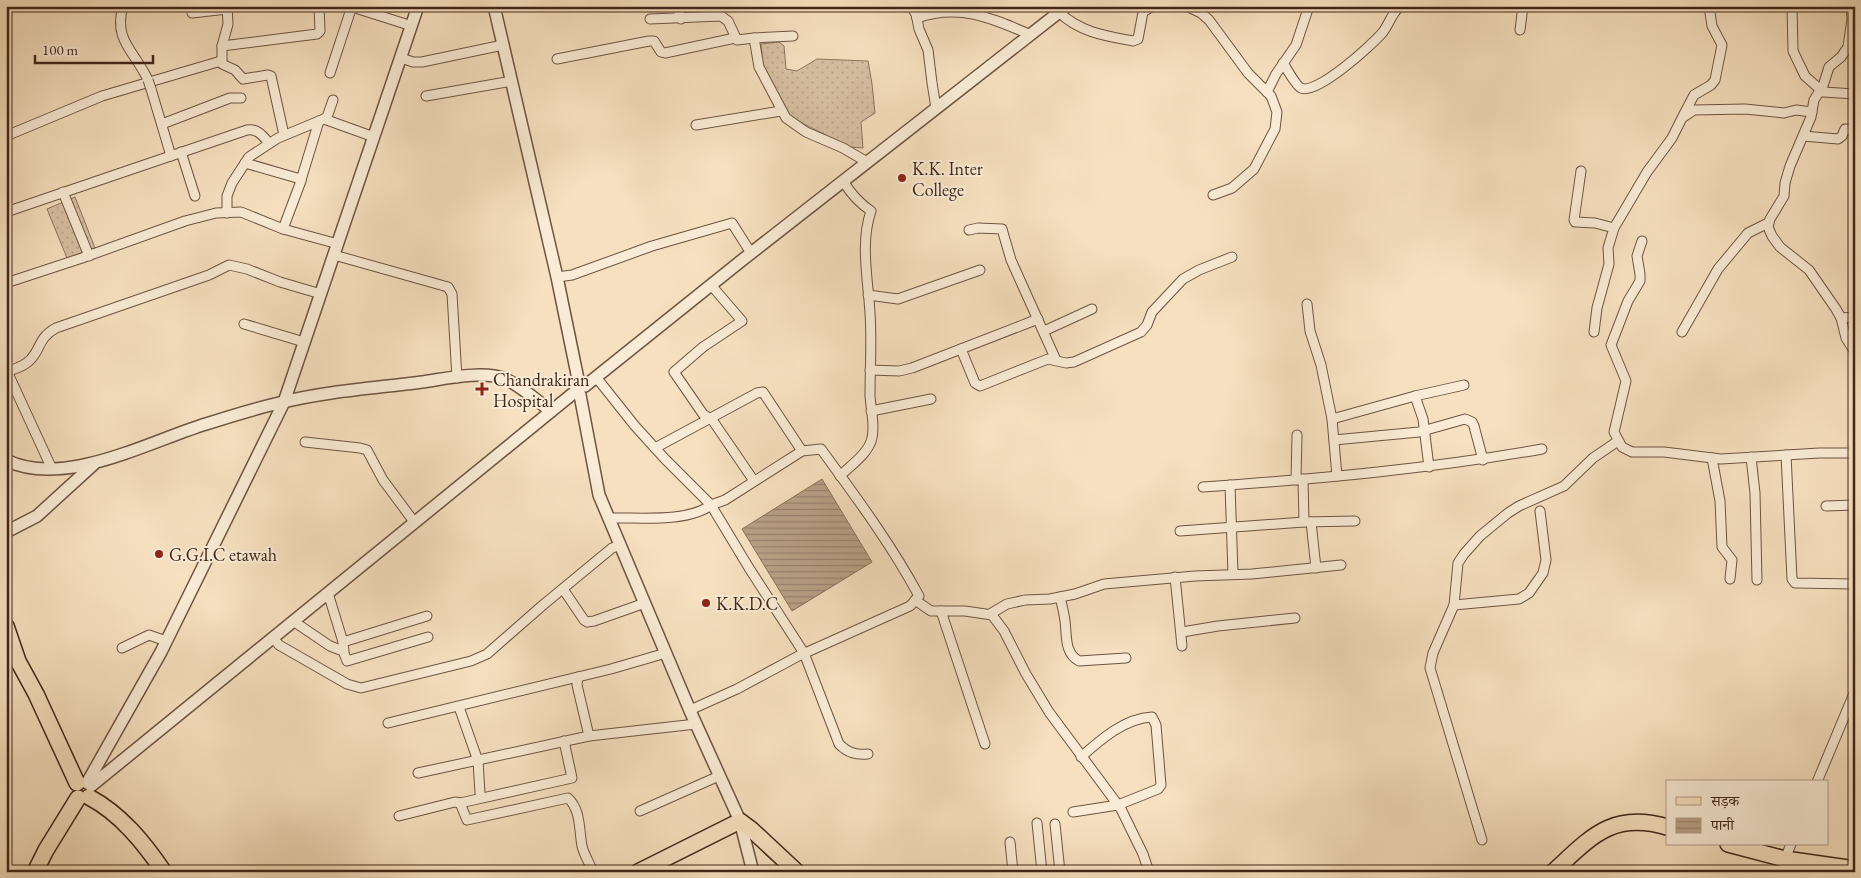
<svg xmlns="http://www.w3.org/2000/svg" width="1861" height="878" viewBox="0 0 1861 878" font-family="'EB Garamond','Noto Serif Devanagari',serif">
<defs>
<pattern id="grass-dots" width="8" height="8" patternUnits="userSpaceOnUse" patternTransform="scale(1.25)"><rect width="8" height="8" fill="#d7c0a3"/><path d="M2 2h.1M6 6h.1" fill="none" stroke="#baa58c" stroke-width="1.8" stroke-linecap="round"/></pattern>
<pattern id="water-rules" width="6" height="5" patternUnits="userSpaceOnUse" patternTransform="scale(1.25)"><rect width="6" height="5" fill="#b8a187"/><path d="M0 2.5h6" fill="none" stroke="#97836e"/></pattern>
</defs>
<rect width="100%" height="100%" fill="#f6e0bf"/>
<filter id="stains"><feTurbulence type="fractalNoise" baseFrequency=".004" numOctaves="4"/><feColorMatrix values="0 0 0 0 .2 0 0 0 0 .09 0 0 0 0 .02 0 0 0 .5 -.17"/></filter>
<radialGradient id="worn" r=".72"><stop offset=".6" stop-color="#630" stop-opacity="0"/><stop offset="1" stop-color="#630" stop-opacity=".3"/></radialGradient>
<g fill="url(#grass-dots)" stroke="#8c735e">
<polygon points="779,42 784,46 786,69 797,71 817,59 868,61 872,84 875,113 861,122 863,148 850,147 784,114 763,69 761,44"/>
<polygon points="75,197 95,248 67,258 47,209"/>
</g>
<polygon fill="url(#water-rules)" stroke="#88705b" points="822,479 872,562 792,611 742,529"/>
<g fill="none" stroke-linecap="round" stroke-linejoin="round">
<g stroke="#6e5443" stroke-width="11">
<g id="minor">
<path d="M123 6C113 41 135 51 148 80"/>
<polyline points="227,6 228,24 222,46 222,64 235,70 243,79 268,75 271,76 284,135"/>
<polyline points="349,6 412,26"/>
<polyline points="677,6 681,19"/>
<polyline points="911,6 916,14 919,29 928,50 932,83 936,108"/>
<polyline points="1186,6 1201,13 1209,20 1248,73 1271,96 1277,112 1275,129 1254,169 1232,188 1213,195"/>
<polyline points="1792,6 1793,51 1805,76 1823,92 1855,94"/>
<polyline points="1851,6 1852,19 1848,47 1841,57 1829,67 1823,86 1814,100 1811,117 1790,166 1785,183 1784,196 1770,219 1768,227 1772,236 1780,247 1809,270 1836,309 1841,318 1846,338 1855,352"/>
<path d="M1059 12C1079 32 1106 36 1133 41L1138 39 1143 12 1153 6"/>
<polyline points="192,13 227,9"/>
<path d="M917 18C959 3 992 18 1031 35"/>
<polyline points="650,19 721,16 728,21 737,40 754,38"/>
<polyline points="1520,30 1523,6"/>
<polyline points="793,36 754,38 759,67 786,118 806,132 843,148 867,162"/>
<polyline points="222,46 317,34 320,31 319,6"/>
<polyline points="401,58 413,62 422,62 503,45"/>
<polyline points="557,59 649,41 654,41 661,52 665,53 735,38"/>
<path d="M1283 63C1287 69 1296 86 1301 88 1316 96 1373 44 1383 32 1389 24 1392 13 1400 6"/>
<polyline points="330,73 352,6"/>
<polyline points="151,89 171,156"/>
<polyline points="1267,92 1276,74 1296,45 1309,6"/>
<polyline points="426,96 512,81"/>
<polyline points="1683,116 1694,95 1711,85 1715,80 1722,45 1712,26 1709,6"/>
<polyline points="324,119 327,117 333,100"/>
<polyline points="162,124 230,98 241,98"/>
<polyline points="696,125 781,111"/>
<polyline points="6,136 102,96 221,61"/>
<polyline points="1803,136 1838,139 1842,136 1845,129 1855,130"/>
<polyline points="181,152 195,196"/>
<polyline points="245,163 297,178 301,181 283,229"/>
<polyline points="1581,171 1574,220 1575,222 1595,223 1614,228"/>
<polyline points="301,180 319,121"/>
<polyline points="63,192 89,256"/>
<path d="M6 212 247 130C257 128 263 136 269 143"/>
<polyline points="227,213 227,196 232,183 249,157 278,138 324,119 374,137"/>
<polyline points="969,230 978,228 1002,229 1011,260 1056,360"/>
<polyline points="1642,241 1637,256 1640,274 1640,281 1628,301 1611,345 1626,381 1614,432 1622,447 1632,452 1664,452 1721,459 1819,453 1855,453"/>
<polyline points="334,255 448,287 452,294 457,378"/>
<polyline points="557,277 572,275 652,246 732,223 751,253"/>
<polyline points="6,283 82,258 185,221 216,213 241,212 283,229 338,244"/>
<polyline points="711,285 742,321 703,347 674,372 703,414 713,421 754,481"/>
<polyline points="868,295 898,299 980,270"/>
<polyline points="1307,304 1310,331 1321,365 1332,419 1337,476"/>
<polyline points="1841,318 1855,317"/>
<polyline points="244,324 304,342"/>
<polyline points="1044,331 1092,309"/>
<polyline points="1594,332 1597,308 1609,264 1608,248 1614,228 1647,172 1672,138 1682,118 1694,110 1745,109 1784,113 1796,110 1812,112"/>
<polyline points="1682,332 1718,269 1748,233 1768,223"/>
<polyline points="961,349 975,383 980,386 1048,359 1066,363 1074,362 1141,332 1147,325 1152,312 1183,279 1199,270 1232,257"/>
<polyline points="6,369 52,469"/>
<polyline points="870,370 899,371 912,368 1038,319"/>
<path d="M6 372C15 369 25 366 31 359 42 347 38 338 56 328L209 275 229 265 247 269 280 282 321 294"/>
<path d="M596 377 635 426 665 459 711 505C687 523 638 517 609 518"/>
<polyline points="1415,396 1423,419 1429,467"/>
<polyline points="871,411 931,399"/>
<polyline points="1332,419 1415,396 1464,385"/>
<polyline points="1334,440 1419,432 1465,419 1472,422 1474,426 1483,460"/>
<polyline points="305,442 360,448 367,450 383,480 415,523"/>
<polyline points="655,448 757,393 763,392 802,451"/>
<polyline points="1786,455 1792,579 1795,583 1855,584"/>
<polyline points="1751,457 1755,493 1757,580"/>
<polyline points="1712,458 1720,501 1722,547 1732,560 1730,579"/>
<path d="M840 476C850 466 869 453 872 438 875 425 871 410 870 396 870 368 872 340 870 313 868 279 860 243 871 211 859 203 851 194 843 181"/>
<polyline points="1303,479 1304,522"/>
<polyline points="1296,480 1297,435"/>
<polyline points="1230,485 1233,574"/>
<path d="M1203 487C1317 479 1430 469 1542 449"/>
<polyline points="1826,506 1855,505"/>
<polyline points="1311,522 1316,568"/>
<polyline points="1180,531 1304,522 1355,521"/>
<polyline points="1175,577 1182,646"/>
<polyline points="563,589 584,620 587,622 594,621 645,603"/>
<polyline points="328,593 343,642"/>
<path d="M1060 597C1062 605 1064 613 1065 621 1067 635 1064 653 1079 661L1126 658"/>
<polyline points="915,600 931,611 965,611 992,615 1004,631 1026,674 1049,712 1121,809 1143,854 1149,872"/>
<polyline points="1454,605 1519,599 1529,593 1543,573 1546,560 1540,511"/>
<polyline points="941,611 985,744"/>
<polyline points="990,614 1007,604 1025,600 1050,599 1075,594 1104,584 1195,576 1252,574 1341,565"/>
<polyline points="293,621 330,646 343,651 347,661 428,637"/>
<polyline points="1182,632 1218,626 1295,618"/>
<polyline points="273,638 279,645 347,684 361,688 471,661 487,654 543,605 612,548 621,545"/>
<polyline points="122,648 149,635 166,641"/>
<polyline points="344,651 343,642 427,616"/>
<polyline points="459,707 478,761 480,793"/>
<path d="M690 710 737 689 804 653H805L910 606 919 596C891 544 856 497 821 449L802 451 725 500 711 505 749 568 804 653 839 744C848 753 856 755 868 754"/>
<polyline points="388,723 611,669 666,653"/>
<polyline points="589,736 696,724"/>
<polyline points="418,773 589,736 577,685 578,677"/>
<polyline points="1817,782 1855,691"/>
<polyline points="460,803 572,778 564,741"/>
<polyline points="640,811 719,776"/>
<path d="M1073 812 1118 805 1158 789 1161 785 1156 725 1152 717C1125 718 1100 740 1081 757"/>
<path d="M399 816 455 802 460 803 467 820 568 798C581 810 579 830 582 846 584 855 590 864 593 872"/>
<polyline points="1037,823 1042,872"/>
<polyline points="1055,824 1060,872"/>
<polyline points="1482,840 1430,668 1433,653 1454,605 1458,563 1464,554 1480,536 1508,513 1519,506 1564,486 1593,458 1618,441"/>
<polyline points="1010,842 1013,872"/>
<polyline points="1785,859 1791,844"/>
</g>
</g>
<g stroke="#6e5443" stroke-width="14">
<g id="tertiary">
<polyline points="494,6 557,277 579,384"/>
<polyline points="585,386 741,261 1067,6"/>
<polyline points="576,387 576,391 580,395 599,495 691,713 740,821 753,872"/>
<path d="M6 460C63 489 150 441 206 424 231 416 257 408 283 402 328 391 376 388 422 382 444 379 483 370 505 379 519 384 538 402 551 411"/>
<polyline points="6,532 37,516 94,464"/>
<polyline points="87,783 161,652 284,402 418,6"/>
<polyline points="91,786 576,391"/>
</g>
</g>
<g stroke="#40261a" stroke-width="18">
<g id="primary">
<polyline points="6,626 18,661 36,694 77,783"/>
<path d="M89 797C121 814 144 843 164 872"/>
<polyline points="1728,844 1785,859 1855,869"/>
<polyline points="35,872 46,850 78,798"/>
<polyline points="638,872 740,821 752,830 797,872"/>
<path d="M1553 872C1591 837 1612 811 1667 827"/>
</g>
</g>
<use href="#minor" stroke="#f9ebd5" stroke-width="9"/>
<use href="#tertiary" stroke="#f9ebd5" stroke-width="11"/>
<use href="#primary" stroke="#f6e0bf" stroke-width="15"/>
<g stroke="#6e5443" stroke-width="11" stroke-linecap="butt">
<polyline id="minor-bridge" points="148,80 151,89"/>
</g>
<use href="#minor-bridge" stroke="#f9ebd5" stroke-width="9"/>
</g>
<g fill="#8f2418" stroke="#f9ebd5" stroke-width="2">
<circle cx="902" cy="178" r="5"/>
<path d="M479.5 381.5h5v5h5v5h-5v5h-5v-5h-5v-5h5z"/>
<circle cx="159" cy="554" r="5"/>
<circle cx="706" cy="603" r="5"/>
</g>
<g text-anchor="middle" dominant-baseline="central" stroke-width="4" stroke-linejoin="round" paint-order="stroke">
<g font-size="18" fill="#40261a" stroke="#f9ebd5" text-anchor="start">
<text x="912" y="168">K.K. Inter<tspan x="912" dy="21">College</tspan></text>
<text x="493" y="379">Chandrakiran<tspan x="493" dy="21">Hospital</tspan></text>
<text x="169" y="554">G.G.I.C etawah</text>
<text x="716" y="603">K.K.D.C</text>
</g>
</g>
<rect width="1861" height="878" fill="none" stroke="#f6e0bf" stroke-width="25"/>
<rect x="8" y="8" width="1846" height="863" fill="none" stroke="#40261a" stroke-width="2.5"/>
<rect x="12" y="12" width="1836" height="853" fill="none" stroke="#40261a"/>
<rect x="1666" y="780" width="162" height="65" fill="#f9ebd5" stroke="#af9c8a"/>
<rect x="1676" y="797" width="25" height="8" fill="#f6e0bf" stroke="#af9c8a"/>
<text x="1711" y="806" font-size="15" fill="#40261a">सड़क</text>
<rect x="1676" y="818" width="25" height="15" fill="url(#water-rules)" stroke="#af9c8a"/>
<text x="1711" y="830" font-size="15" fill="#40261a">पानी</text>
<path d="M35 55v8h118v-8" fill="none" stroke="#40261a" stroke-width="2.5"/>
<text x="42" y="55" font-size="15" fill="#40261a" stroke="#f9ebd5" stroke-width="4" paint-order="stroke">100 m</text>
<rect width="100%" height="100%" filter="url(#stains)"/>
<rect width="100%" height="100%" fill="url(#worn)"/>
</svg>
